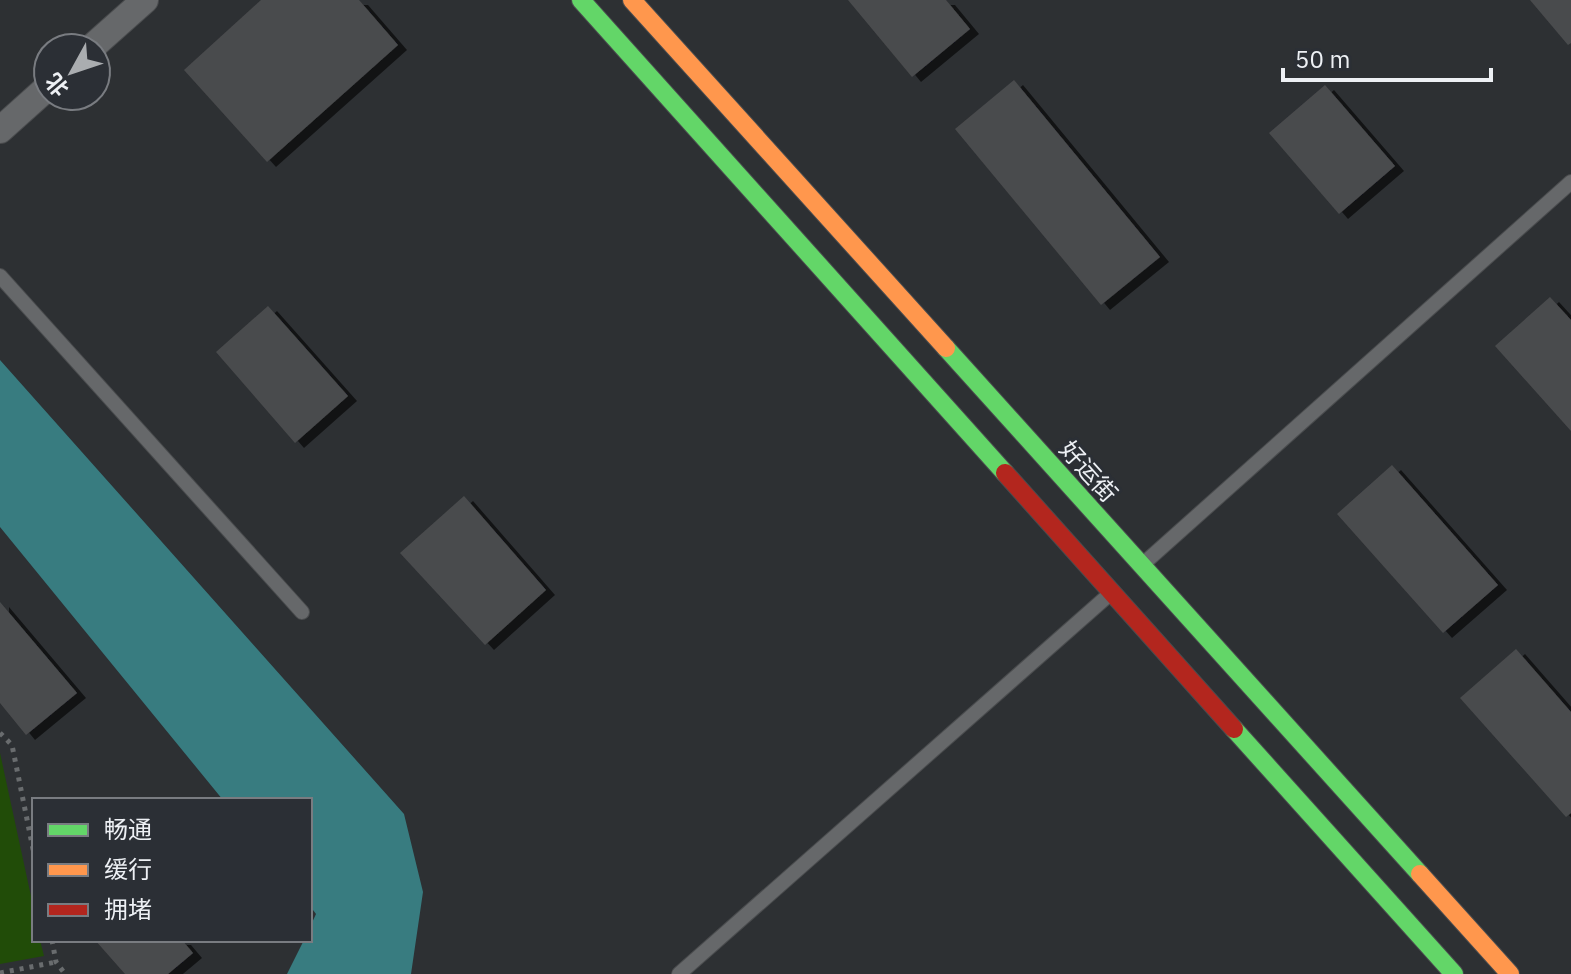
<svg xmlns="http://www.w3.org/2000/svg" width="1571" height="974" viewBox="0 0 1571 974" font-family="'IBM Plex Sans','Noto Sans SC',sans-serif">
<defs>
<filter id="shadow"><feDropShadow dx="9" dy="5" stdDeviation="0" flood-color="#0009"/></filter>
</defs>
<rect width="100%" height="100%" fill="#2d3033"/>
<polygon fill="#214c08" points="0,753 34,910 34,940 40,940 44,956 0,964"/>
<polygon fill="#387c80" points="0,360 404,814 423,892 411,974 287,974 304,940 310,940 310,927 316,914 310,906 310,800 223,800 0,527"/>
<g fill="#4a4b4d" filter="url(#shadow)">
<polygon points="261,0 359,0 398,45 267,162 184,70"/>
<polygon points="848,0 946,0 970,29 912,77"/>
<polygon points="1530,0 1571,0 1571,43 1568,45"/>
<polygon points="1014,80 1160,257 1101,305 955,129"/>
<polygon points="1325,85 1395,166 1339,214 1269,133"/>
<polygon points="1550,297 1571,320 1571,431 1495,346"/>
<polygon points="268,306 348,396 295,443 216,352"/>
<polygon points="1392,465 1498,585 1443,633 1337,514"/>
<polygon points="464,496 546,590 485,645 400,553"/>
<polygon points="0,602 77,693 26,735 0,703"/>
<polygon points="1516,649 1571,712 1571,813 1566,817 1460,698"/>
<polygon points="95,940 182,940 193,953 168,974 125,974"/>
</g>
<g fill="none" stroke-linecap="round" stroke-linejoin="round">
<g stroke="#4a4c4e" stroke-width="16">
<g id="lane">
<polyline points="0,276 302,612"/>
<polyline points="1142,565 1571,182"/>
<polyline points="679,974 1111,593"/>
</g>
</g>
<g stroke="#4a4c4e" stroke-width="28">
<g id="street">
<polyline points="91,48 145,0"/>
<polyline points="0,130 48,87"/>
</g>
</g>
<g stroke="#4a4c4e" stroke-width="20">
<g id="fast">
<polyline points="581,0 1005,473"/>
<polyline points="946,348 1420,874"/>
<polyline points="1234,729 1454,974"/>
</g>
</g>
<g stroke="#4a4c4e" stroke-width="20">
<g id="slow">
<polyline points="632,0 946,348"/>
<polyline points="1420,874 1510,974"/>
</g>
</g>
<g stroke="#4a4c4e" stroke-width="20">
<polyline id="jam" points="1005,473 1234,729"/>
</g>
<g stroke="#696c6e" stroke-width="5" stroke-dasharray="4 6" stroke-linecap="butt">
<polyline points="0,733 12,745 34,854"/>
<polyline points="52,940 56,962 65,974"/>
<polyline points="0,973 56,962"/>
</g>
<use href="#lane" stroke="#66686a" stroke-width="14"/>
<use href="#street" stroke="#66686a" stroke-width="26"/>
<use href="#fast" stroke="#63d668" stroke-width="18"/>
<use href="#slow" stroke="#ff974d" stroke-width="18"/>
<use href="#jam" stroke="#b3261e" stroke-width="18"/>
</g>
<g text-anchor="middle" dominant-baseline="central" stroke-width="6" stroke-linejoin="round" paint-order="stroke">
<g font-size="24" fill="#edf0f4" stroke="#2b2f35">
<text transform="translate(1089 471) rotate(48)">好运街</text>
</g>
</g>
<rect x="32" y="798" width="280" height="144" fill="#2b2f35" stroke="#797c81" stroke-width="2"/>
<rect x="48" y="824" width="40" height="12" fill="#63d668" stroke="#797c81" stroke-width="2"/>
<text x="104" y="838" font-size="24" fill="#edf0f4">畅通</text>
<rect x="48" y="864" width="40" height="12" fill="#ff974d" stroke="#797c81" stroke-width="2"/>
<text x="104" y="878" font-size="24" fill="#edf0f4">缓行</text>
<rect x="48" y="904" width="40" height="12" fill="#b3261e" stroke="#797c81" stroke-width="2"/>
<text x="104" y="918" font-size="24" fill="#edf0f4">拥堵</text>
<g transform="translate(72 72) rotate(230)"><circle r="38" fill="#2b2f35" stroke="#797c81" stroke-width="2"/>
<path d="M0-6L14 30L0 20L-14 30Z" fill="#aaadb0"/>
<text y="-12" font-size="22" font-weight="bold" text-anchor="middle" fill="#edf0f4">北</text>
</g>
<path d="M1283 68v12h208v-12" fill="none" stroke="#edf0f4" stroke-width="4"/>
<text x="1295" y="68" font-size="24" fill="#edf0f4" stroke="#2b2f35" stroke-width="6" paint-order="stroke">50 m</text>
</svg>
